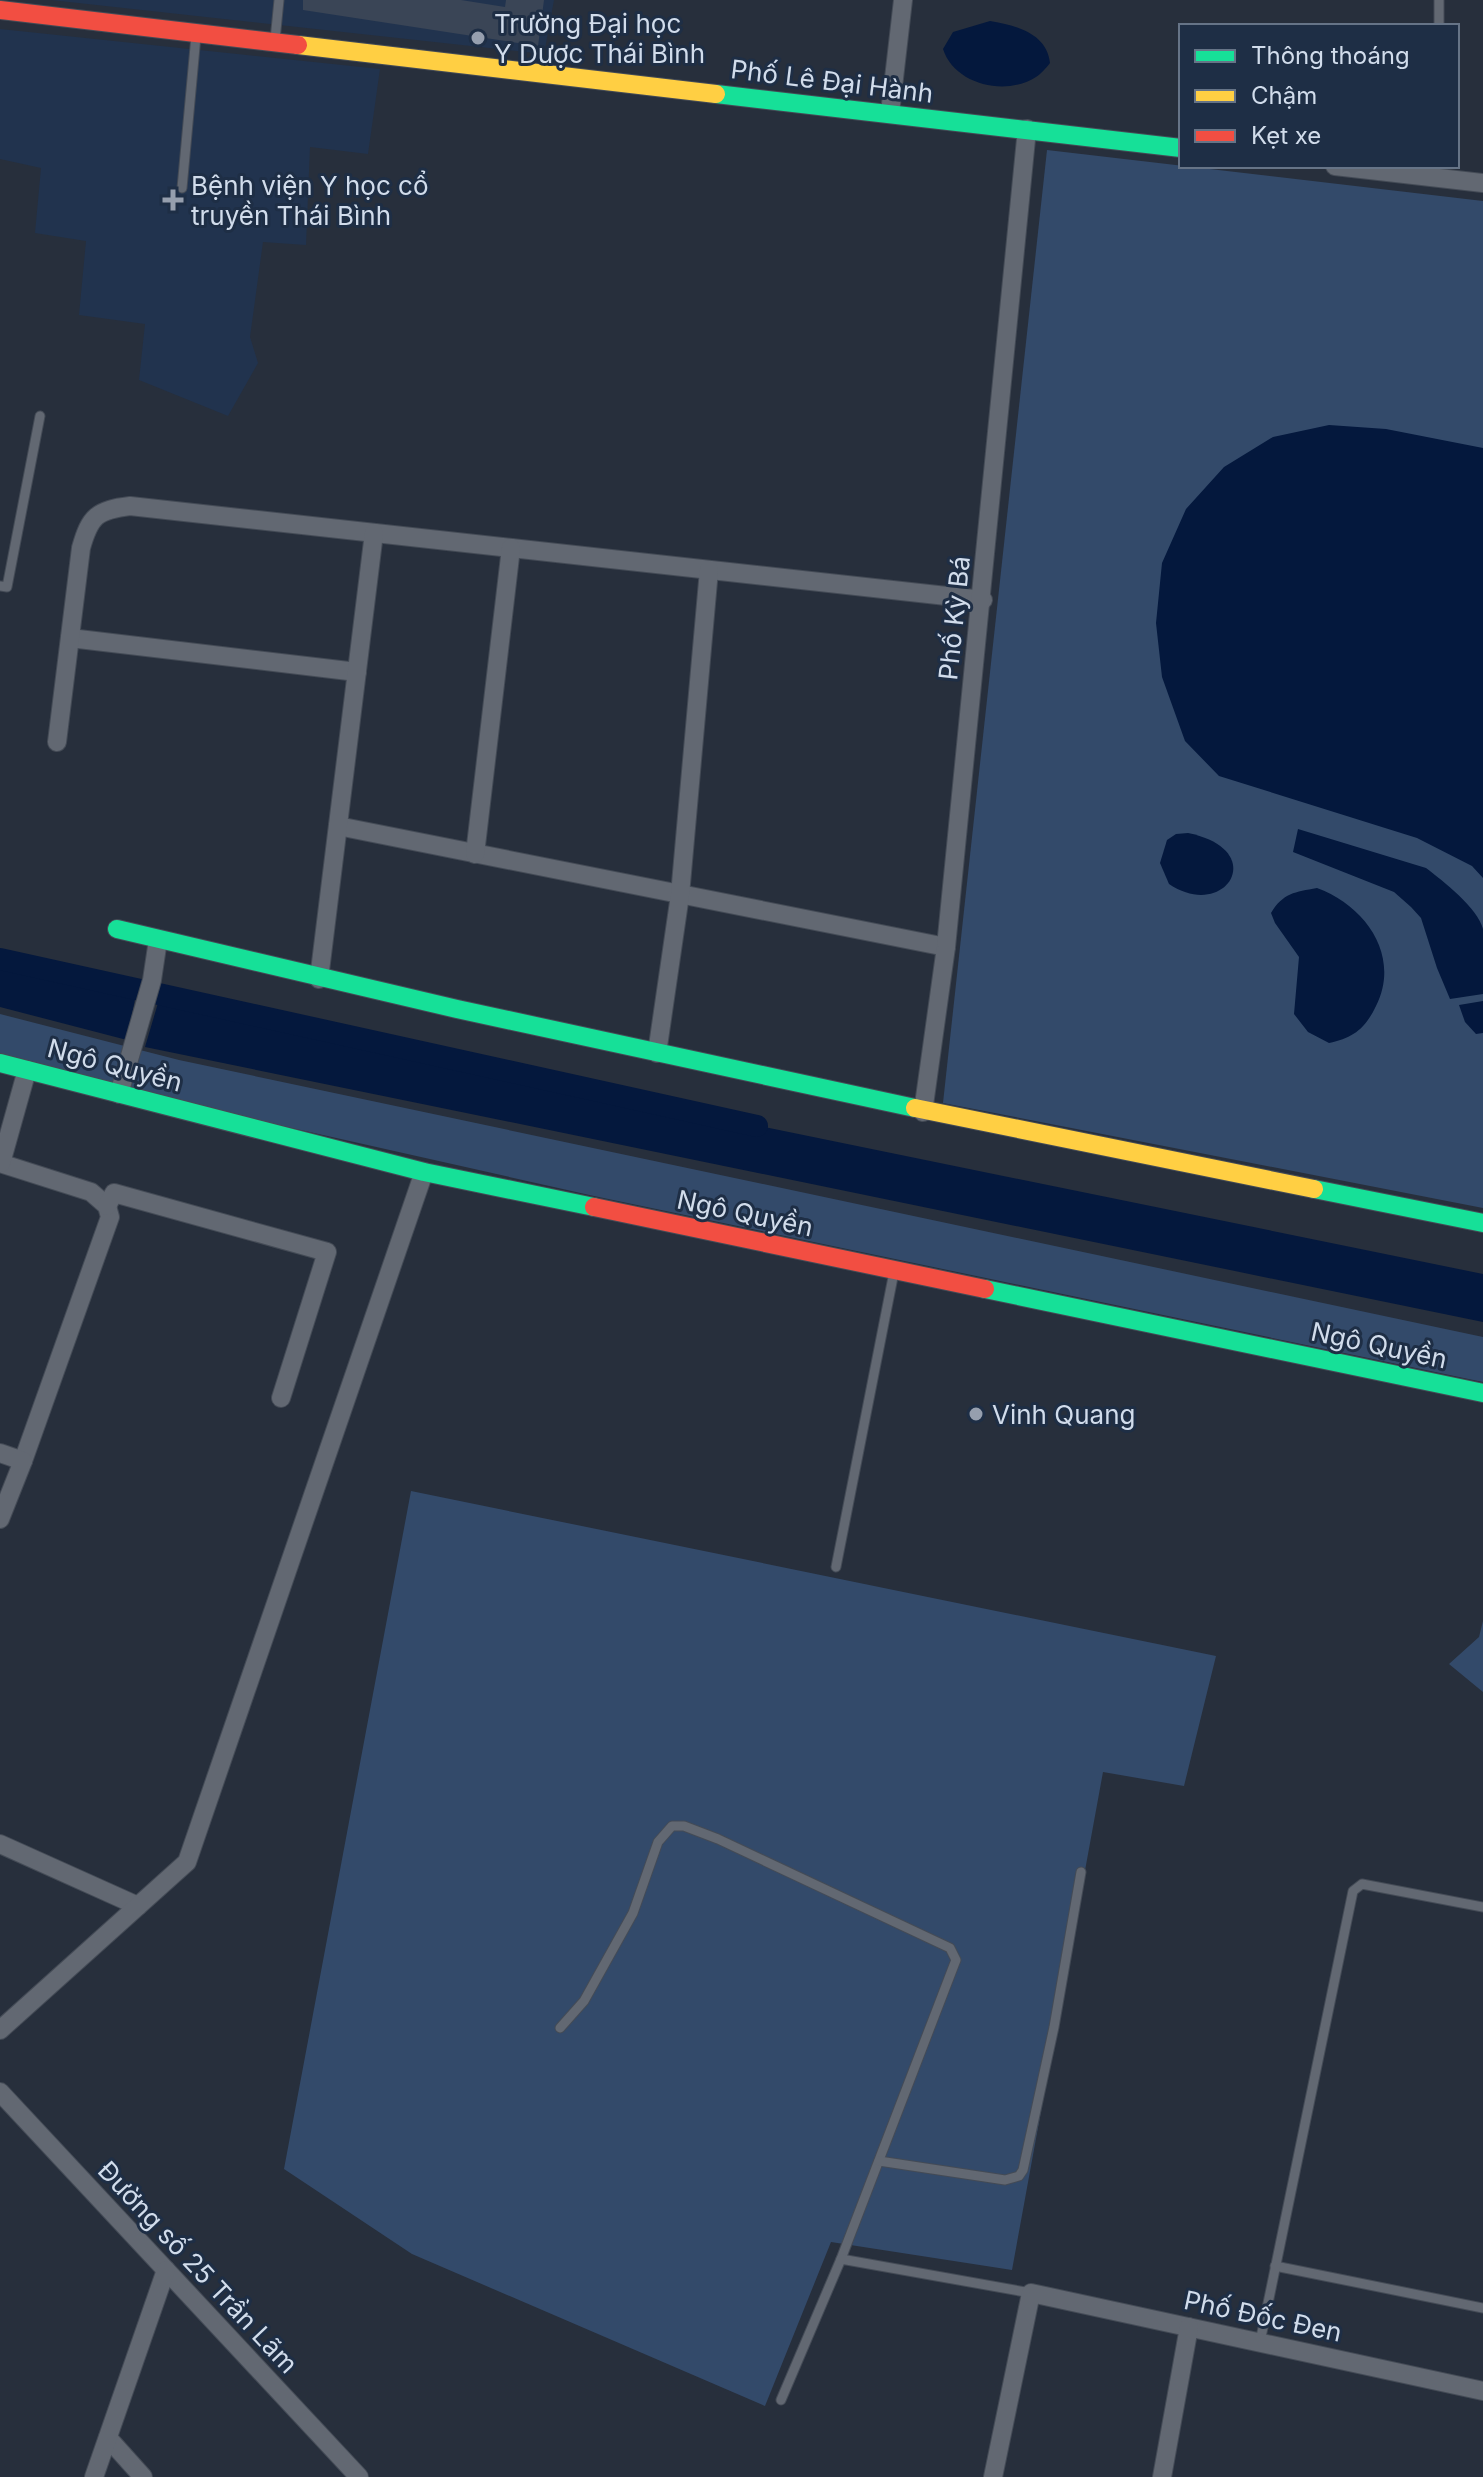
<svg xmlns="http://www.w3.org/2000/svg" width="1483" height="2477" viewBox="0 0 1483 2477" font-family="Inter,sans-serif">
<rect width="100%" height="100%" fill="#272f3c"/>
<g fill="#21334e">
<polygon points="51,0 554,0 544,54"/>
<polygon points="0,29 380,69 368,154 310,147 306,245 263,242 250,337 258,363 228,416 139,380 145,324 79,315 86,241 35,233 41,168 0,159"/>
</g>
<g fill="#334a6a">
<polygon points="1047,150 1483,201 1483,1208 943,1103"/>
<polygon points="0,1014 179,1060 1483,1337 1483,1382 594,1196 274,1124 0,1054"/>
<polygon points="411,1491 1216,1656 1184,1786 1103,1772 1012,2270 831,2242 765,2406 412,2254 284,2169"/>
<polygon points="1483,1621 1483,1692 1449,1664 1479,1637"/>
</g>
<g fill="#04183d">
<path d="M990 21C1015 25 1047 33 1050 63 1046 68 1041 74 1036 77 1005 97 954 84 943 49L953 32Z"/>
<polygon points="1329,425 1386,429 1483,448 1483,878 1472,866 1417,838 1219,776 1185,741 1162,677 1156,623 1162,563 1186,509 1224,467 1273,437"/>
<path d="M1298 829 1426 868C1443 881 1478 908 1483 929 1483 946 1483 976 1483 994L1450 999 1437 968 1421 918 1411 907 1394 892 1293 852Z"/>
<path d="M1188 833C1271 850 1225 922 1169 884L1160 863 1167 840 1176 834Z"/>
<path d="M1317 888C1366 906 1401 956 1376 1006 1365 1029 1353 1038 1329 1043L1308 1032 1294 1014 1299 957 1275 923 1271 913C1283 893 1295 892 1317 888Z"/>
<polygon points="0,959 137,989 127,1040 0,1007"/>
<polygon points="1483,1001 1483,1033 1476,1034 1465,1022 1459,1005"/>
<polygon points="158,1003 1483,1274 1483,1322 145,1047"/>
</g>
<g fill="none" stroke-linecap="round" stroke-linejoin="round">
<polyline stroke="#04183d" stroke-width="22" points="0,959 757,1126"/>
</g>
<polygon fill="#3a4556" points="303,0 461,0 505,7 506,0 544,0 538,46 303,10"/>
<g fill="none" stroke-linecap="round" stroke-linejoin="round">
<g stroke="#444b56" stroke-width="11">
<g id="lane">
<polyline points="1439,0 1439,26"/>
<polyline points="275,40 279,0"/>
<polyline points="182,188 196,36"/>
<polyline points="0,586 7,587 40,416"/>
<polyline points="836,1567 894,1272"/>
<polyline points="560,2028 584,2001 633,1913 658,1842 672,1826 684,1826 718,1839 950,1948 956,1960 954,1965 841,2259"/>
<polyline points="879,2161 1005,2180 1019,2176 1023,2170 1054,2027 1081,1872"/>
<polyline points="1275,2266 1483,2308"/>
<polyline points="1260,2342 1353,1891 1362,1884 1483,1907"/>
<polyline points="781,2400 841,2259 1031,2293"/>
</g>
</g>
<g stroke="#444b56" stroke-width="20">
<g id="street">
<polyline points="890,113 903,0"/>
<polyline points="1335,166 1483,183"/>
<polyline points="70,638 357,672"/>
<path d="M57 742 81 548C90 516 97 510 130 506L983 600"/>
<polyline points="338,826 946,947"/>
<polyline points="475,854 511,548"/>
<polyline points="319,979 374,533"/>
<polyline points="657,1053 680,895 709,570"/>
<polyline points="119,1094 152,980 158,940"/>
<polyline points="923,1112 946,947 1027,129"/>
<polyline points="0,1163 91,1192 107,1206 110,1217 23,1461"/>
<polyline points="1,1163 27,1070"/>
<polyline points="107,1206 114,1193 327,1252 281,1398"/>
<polyline points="0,1453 23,1461 0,1519"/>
<polyline points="0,1844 138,1906"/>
<polyline points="0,2030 187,1862 424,1172"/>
<polyline points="0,2092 359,2477"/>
<polyline points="108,2438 143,2477"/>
<polyline points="94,2477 166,2270"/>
<polyline points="993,2477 1031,2293 1483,2391"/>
<polyline points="1162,2477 1189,2327"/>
</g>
</g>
<g stroke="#444b56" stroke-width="20">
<g id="fast">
<polyline points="716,94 1181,148"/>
<polyline points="117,929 457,1009 915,1108"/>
<polyline points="0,1063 424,1172 594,1207"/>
<polyline points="1314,1189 1483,1223"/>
<polyline points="985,1289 1483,1393"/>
</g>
</g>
<g stroke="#444b56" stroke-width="20">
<g id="slow">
<polyline points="298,45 716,94"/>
<polyline points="915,1108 1314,1189"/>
</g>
</g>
<g stroke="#444b56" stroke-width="20">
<g id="jam">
<polyline points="0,10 298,45"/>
<polyline points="594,1207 985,1289"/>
</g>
</g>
<use href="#lane" stroke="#626872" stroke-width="9"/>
<use href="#street" stroke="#626872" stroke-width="18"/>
<use href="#fast" stroke="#16e098" stroke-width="18"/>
<use href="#slow" stroke="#ffcf43" stroke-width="18"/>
<use href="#jam" stroke="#f24e42" stroke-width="18"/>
</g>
<g fill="#969fae" stroke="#1e2e45" stroke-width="3">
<circle cx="478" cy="38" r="8"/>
<path d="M169 188h8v8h8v8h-8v8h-8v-8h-8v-8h8z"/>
<circle cx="976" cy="1414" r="8"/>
</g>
<g text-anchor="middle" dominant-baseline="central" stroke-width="6" stroke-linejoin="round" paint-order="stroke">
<g font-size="26" fill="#d1dceb" stroke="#1e2e45" text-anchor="start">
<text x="494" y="23">Trường Đại học<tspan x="494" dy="30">Y Dược Thái Bình</tspan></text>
<text x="191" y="185">Bệnh viện Y học cổ<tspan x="191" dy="30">truyền Thái Bình</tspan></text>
<text x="992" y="1414">Vinh Quang</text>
</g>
<g font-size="26" fill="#d1dceb" stroke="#1e2e45">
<text transform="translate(832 81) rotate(7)">Phố Lê Đại Hành</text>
<text transform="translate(954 618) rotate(-84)">Phố Kỳ Bá</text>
<text transform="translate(115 1065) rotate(15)">Ngô Quyền</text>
<text transform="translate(745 1213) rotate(12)">Ngô Quyền</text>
<text transform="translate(1379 1345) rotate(12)">Ngô Quyền</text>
<text transform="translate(198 2267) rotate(47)">Đường số 25 Trần Lãm</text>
<text transform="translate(1263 2316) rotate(12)">Phố Đốc Đen</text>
</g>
</g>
<rect x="1179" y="24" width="280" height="144" fill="#1e2e45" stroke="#667487" stroke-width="2"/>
<rect x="1195" y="50" width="40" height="12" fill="#16e098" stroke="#667487" stroke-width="2"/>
<text x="1251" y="64" font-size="24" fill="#d1dceb">Thông thoáng</text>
<rect x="1195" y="90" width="40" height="12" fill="#ffcf43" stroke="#667487" stroke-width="2"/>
<text x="1251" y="104" font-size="24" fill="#d1dceb">Chậm</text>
<rect x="1195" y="130" width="40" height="12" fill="#f24e42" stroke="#667487" stroke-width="2"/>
<text x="1251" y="144" font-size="24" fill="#d1dceb">Kẹt xe</text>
</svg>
